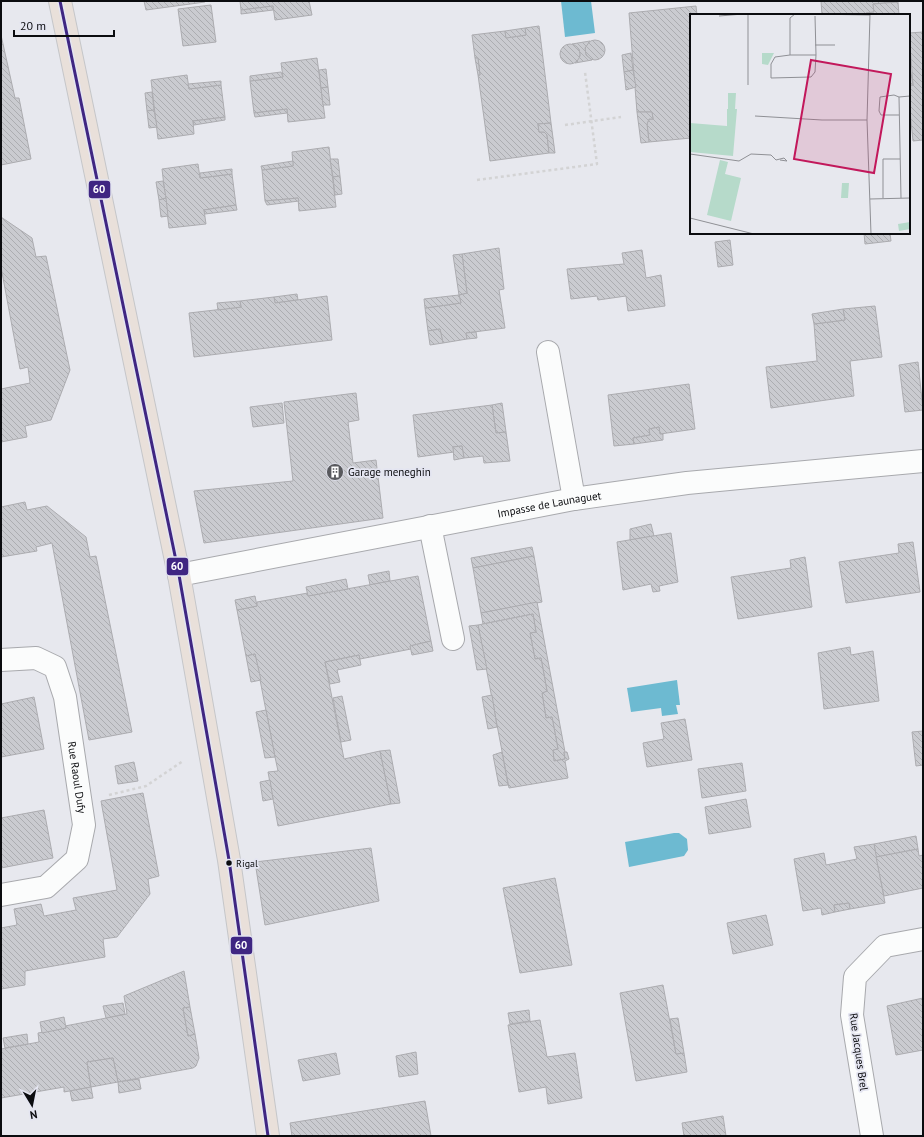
<svg xmlns="http://www.w3.org/2000/svg" width="924" height="1137" viewBox="0 0 924 1137" font-family="'PT Sans',sans-serif">
<defs>
<pattern id="building-back-hatch" width="6" height="6" patternUnits="userSpaceOnUse"><rect width="6" height="6" fill="#cacbd0"/><path d="M-1 5l2 2M0 0l6 6M5-1l2 2" fill="none" stroke="#acadb1"/></pattern>
</defs>
<rect width="100%" height="100%" fill="#e7e8ee"/>
<g fill="#6dbad1">
<polygon points="561,1 591,1 595,33 565,37"/>
<polygon points="677,680 680,705 676,705 678,714 662,716 661,708 631,712 627,688"/>
<polygon points="674,833 679,833 687,839 688,850 684,856 629,867 625,842"/>
</g>
<g fill="url(#building-back-hatch)" stroke="#acacb0">
<polygon points="144,1 204,1 205,2 146,10"/>
<polygon points="240,1 309,1 312,15 275,20 273,6 241,10"/>
<polygon points="821,1 898,1 898,2 873,4 874,12 866,13 867,15 822,15"/>
<polygon points="898,2 899,15 867,15 866,13 874,12 873,4"/>
<polygon points="211,5 216,42 183,46 178,9"/>
<polygon points="273,6 273,10 241,14 241,10"/>
<polygon points="696,6 697,15 691,15 691,138 649,142 647,123 650,119 653,119 652,112 637,112 629,13"/>
<polygon points="539,26 551,123 538,124 539,132 544,132 547,135 549,153 490,161 478,75 480,75 478,58 475,58 472,35 505,31 506,38 526,35 525,28"/>
<polygon points="525,28 526,35 506,38 505,31"/>
<polygon points="923,32 923,140 913,141 909,102 909,85 913,85 909,33"/>
<polygon points="1,35 15,98 19,98 31,159 1,165"/>
<circle cx="595" cy="50" r="10"/>
<polygon points="590,41 585,48 586,55 592,60 575,63 580,56 579,49 572,44"/>
<circle cx="570" cy="54" r="10"/>
<polygon points="631,53 633,70 624,72 622,55"/>
<polygon points="317,58 325,118 288,122 287,109 254,113 250,81 283,77 281,63"/>
<polygon points="475,58 478,58 480,75 478,75"/>
<polygon points="909,60 913,85 909,85"/>
<polygon points="326,69 328,87 321,88 319,70"/>
<polygon points="633,70 636,87 626,90 624,72"/>
<polygon points="281,72 283,77 250,81 250,76"/>
<polygon points="187,75 189,89 221,85 225,117 193,121 194,134 158,139 151,80"/>
<polygon points="221,81 221,85 189,89 188,84"/>
<polygon points="328,87 330,105 323,105 321,88"/>
<polygon points="152,92 154,110 147,111 145,93"/>
<polygon points="287,109 287,113 255,117 254,113"/>
<polygon points="154,110 157,127 149,128 147,111"/>
<polygon points="637,112 652,112 653,119 649,119 647,124 649,142 641,143"/>
<polygon points="225,117 225,120 194,125 193,121"/>
<polygon points="551,123 555,153 549,153 547,135 544,132 539,132 538,124"/>
<polygon points="329,147 336,207 299,211 298,198 265,201 262,170 293,166 292,152"/>
<polygon points="330,159 338,159 340,176 333,177"/>
<polygon points="293,161 293,166 262,170 261,166"/>
<polygon points="198,164 200,178 232,174 236,205 204,210 206,224 169,228 162,169"/>
<polygon points="232,169 232,174 200,178 200,173"/>
<polygon points="340,176 342,194 335,195 333,177"/>
<polygon points="163,181 166,198 159,200 156,182"/>
<polygon points="166,198 168,216 161,217 159,200"/>
<polygon points="298,198 299,201 267,205 265,201"/>
<polygon points="236,205 237,210 205,214 204,210"/>
<polygon points="1,217 32,238 36,257 46,256 70,370 51,420 25,426 27,437 1,442 1,389 30,383 28,367 20,369 1,267"/>
<polygon points="864,233 890,233 891,241 865,244"/>
<polygon points="730,240 733,265 718,267 715,242"/>
<polygon points="499,248 504,289 499,290 505,328 466,333 467,339 443,343 440,329 428,331 425,308 461,303 459,295 467,293 462,254"/>
<polygon points="642,250 646,278 661,275 665,306 628,311 626,296 598,300 597,296 571,299 567,269 624,264 622,253"/>
<polygon points="462,254 467,293 459,295 453,255"/>
<polygon points="297,294 298,300 275,303 274,297"/>
<polygon points="459,295 461,303 425,308 424,299"/>
<polygon points="327,296 332,340 194,357 189,313 241,307 240,301 274,297 275,303"/>
<polygon points="240,301 241,307 218,310 217,303"/>
<polygon points="875,306 882,357 850,361 854,396 771,408 766,367 817,361 814,324 845,320 843,309"/>
<polygon points="843,309 845,320 814,324 812,314"/>
<polygon points="440,329 443,343 430,345 428,331"/>
<polygon points="476,332 477,338 467,339 466,333"/>
<polygon points="918,362 923,410 905,412 899,365"/>
<polygon points="689,384 695,429 660,434 659,427 649,429 650,435 633,438 634,444 614,446 608,395"/>
<polygon points="356,393 359,420 348,422 353,463 376,460 383,518 204,543 194,491 293,481 284,402"/>
<polygon points="282,403 284,423 253,427 250,407"/>
<polygon points="502,403 506,432 496,433 492,405"/>
<polygon points="492,405 496,433 506,432 510,461 484,463 483,456 464,458 462,446 453,447 454,452 418,457 413,415"/>
<polygon points="659,427 660,434 663,434 663,440 634,444 633,438 650,435 649,429"/>
<polygon points="462,446 464,458 454,460 453,447"/>
<polygon points="25,502 27,510 47,506 86,537 90,557 96,556 132,732 89,740 52,543 36,547 37,551 1,557 1,507"/>
<polygon points="651,524 654,536 630,540 630,529"/>
<polygon points="671,533 678,582 659,586 660,591 653,592 651,584 623,590 617,542"/>
<polygon points="913,542 920,592 846,603 839,562 899,553 898,544"/>
<polygon points="532,547 534,556 473,568 471,558"/>
<polygon points="534,556 542,602 481,613 473,568"/>
<polygon points="805,557 812,607 738,619 731,577 791,568 790,560"/>
<polygon points="389,571 390,581 370,585 368,575"/>
<polygon points="418,576 431,641 410,646 411,649 360,659 359,655 325,662 344,759 380,751 391,804 278,826 268,772 278,771 275,757 255,654 246,656 237,610 257,606 257,602 308,593 308,596"/>
<polygon points="346,579 348,589 308,596 306,587"/>
<polygon points="255,596 257,606 237,610 235,600"/>
<polygon points="537,602 565,752 564,752 565,759 554,761 553,750 558,749 552,717 546,718 542,693 547,691 541,658 535,659 530,633 536,632 533,614 483,624 481,613"/>
<polygon points="533,614 536,632 530,633 535,659 541,658 547,691 542,693 546,718 552,717 558,749 553,750 554,761 565,759 564,752 567,752 569,759 565,761 568,778 509,788 478,625"/>
<polygon points="478,625 487,669 477,670 469,626"/>
<polygon points="431,641 433,651 412,655 410,646"/>
<polygon points="850,647 851,655 873,651 879,701 824,709 818,653"/>
<polygon points="255,654 261,680 251,682 246,656"/>
<polygon points="359,655 361,665 337,670 340,682 330,684 325,662"/>
<polygon points="492,695 497,727 488,729 482,697"/>
<polygon points="342,696 351,740 341,742 333,698"/>
<polygon points="34,697 44,749 1,757 1,704"/>
<polygon points="266,710 275,757 265,758 256,712"/>
<polygon points="685,719 692,760 647,767 643,743 664,739 661,723"/>
<polygon points="923,731 923,765 916,766 912,732"/>
<polygon points="390,750 400,803 391,804 380,751"/>
<polygon points="502,752 508,785 499,786 493,755"/>
<polygon points="134,762 138,781 118,784 115,766"/>
<polygon points="742,763 746,791 702,798 698,769"/>
<polygon points="270,780 273,799 263,801 260,782"/>
<polygon points="143,793 159,876 148,879 150,894 117,937 103,939 105,957 25,971 25,985 1,989 1,928 17,925 14,909 41,904 44,916 76,910 73,898 117,890 101,801"/>
<polygon points="746,799 751,827 709,834 705,807"/>
<polygon points="44,810 53,858 1,868 1,818"/>
<polygon points="916,836 918,849 876,857 874,844"/>
<polygon points="874,844 885,903 850,909 849,903 834,905 835,912 822,915 821,908 803,911 794,859 824,853 826,865 857,859 854,847"/>
<polygon points="371,848 379,901 265,925 255,862"/>
<polygon points="918,849 919,856 923,855 923,888 884,896 876,857"/>
<polygon points="555,878 572,965 520,973 503,888"/>
<polygon points="849,903 850,909 835,912 834,905"/>
<polygon points="766,915 773,945 733,954 727,923"/>
<polygon points="184,971 190,1007 183,1008 188,1036 195,1034 199,1058 196,1066 193,1068 118,1082 113,1058 87,1062 91,1087 64,1092 64,1087 1,1098 1,1049 39,1042 38,1033 66,1028 65,1026 127,1014 124,996"/>
<polygon points="663,985 676,1054 684,1053 687,1072 636,1081 620,993"/>
<polygon points="923,998 923,1050 896,1055 887,1006"/>
<polygon points="123,1003 125,1014 106,1018 103,1006"/>
<polygon points="190,1007 195,1034 188,1036 183,1008"/>
<polygon points="529,1010 530,1021 510,1024 508,1013"/>
<polygon points="64,1017 66,1028 42,1033 40,1022"/>
<polygon points="678,1018 684,1053 676,1054 670,1019"/>
<polygon points="540,1020 547,1057 575,1053 582,1098 548,1104 546,1087 519,1092 508,1025"/>
<polygon points="27,1034 28,1044 5,1048 3,1038"/>
<polygon points="416,1052 418,1074 399,1077 396,1056"/>
<polygon points="336,1053 340,1074 303,1081 298,1060"/>
<polygon points="113,1058 118,1082 91,1087 87,1062"/>
<polygon points="139,1079 141,1089 119,1093 118,1082"/>
<polygon points="91,1087 93,1098 72,1101 70,1091"/>
<polygon points="425,1101 431,1136 292,1136 290,1123"/>
<polygon points="723,1116 726,1136 684,1136 682,1123"/>
</g>
<g fill="none" stroke-linecap="round" stroke-linejoin="round">
<g stroke="#a8a9ad" stroke-width="24">
<g id="minor">
<polyline points="548,352 574,499"/>
<polyline points="430,526 453,639"/>
<path id="s1" d="M179 575 574 499 687 483 923 461"/>
<path id="s2" d="M1 660 36 658 55 667 65 697 84 825 77 859 46 887 1 895"/>
<polyline points="872,1136 852,1015 855,977 885,946 923,939"/>
</g>
</g>
<g stroke="#c5c6c9" stroke-width="24">
<polyline id="major" points="60,1 179,575 229,860 268,1136"/>
</g>
<g stroke="#d3d3d4" stroke-width="2.5" stroke-dasharray="3 3" stroke-linecap="butt">
<polyline points="565,125 621,117"/>
<polyline points="477,180 597,164 585,72"/>
<polyline points="109,795 146,786 183,761"/>
</g>
<use href="#minor" stroke="#fbfcfc" stroke-width="22"/>
<use href="#major" stroke="#e9e0da" stroke-width="22"/>
<g stroke="#e4e5f1" stroke-width="6">
<polyline id="bus-1" points="60,1 179,575 229,860 268,1136"/>
</g>
<use href="#bus-1" stroke="#3f2682" stroke-width="3"/>
</g>
<defs>
<g id="building-disc" transform="scale(0.9)"><circle r="9.5" fill="#58595d" stroke="#e4e5f1"/><path d="M-4-6H4V6H1V3H-1V6H-4ZM-2.5-4.3h1.7v1.8h-1.7ZM.8-4.3h1.7v1.8H.8ZM-2.5-1h1.7V.8h-1.7ZM.8-1h1.7V.8H.8Z" fill="#fff"/></g>
</defs>
<g fill-rule="evenodd">
<use href="#building-disc" x="335" y="472"/>
</g>
<circle fill="#0b0c0f" stroke="#e4e5f1" stroke-width="1.5" cx="229" cy="863" r="3.5"/>
<g text-anchor="middle" dominant-baseline="central" stroke-width="3.5" stroke-linejoin="round" paint-order="stroke">
<g font-size="10" fill="#0b0c0f" stroke="#e4e5f1" text-anchor="start">
<text x="236" y="863">Rigal</text>
</g>
<g font-size="11" fill="#0b0c0f" stroke="#e4e5f1" text-anchor="start">
<text x="348" y="472">Garage meneghin</text>
</g>
<g font-size="11" fill="#0b0c0f" stroke="#e4e5f1">
<text stroke="none"><textPath href="#s1" startOffset="377">Impasse de Launaguet</textPath></text>
<text stroke="none"><textPath href="#s2" startOffset="169">Rue Raoul Dufy</textPath></text>
<text transform="translate(859 1052) rotate(82)">Rue Jacques Brel</text>
</g>
</g>
<g transform="translate(690 14)">
<rect width="220" height="220" fill="#e7e8ee"/>
<path d="M72 39H84L78 51 72 50Z" fill="#b6daca"/>
<path d="M37 95H47L43 142 0 138V109L37 112Z" fill="#b6daca"/>
<path d="M38 79H46L45 95H38ZM30 146 38 148 35 160 51 164 41 207 17 201ZM152 169H159L158 184H151ZM220 208V215L209 217 208 210Z" fill="#b6daca"/>
<path fill="none" stroke="#8f9095" stroke-width="1" d="M58 0V71M105 0 100 4V41H126L125 2M121 0 180 1M180 0 177 106 181 220M29 2 53 0M125 31H145M100 41 85 43 81 50V64L121 63 125 58 126 41M209 83 204 81 190 83 189 97 191 101H209M65 102 132 106H177M0 140 49 147 61 140 81 141 86 146 94 144 97 147 90 146M193 184V145H210M211 184 209 83 220 82M180 185 220 184M0 204 64 220"/>
<path fill="#c2185b" fill-opacity="0.15" stroke="#c2185b" stroke-width="2" d="M121 46 201 60 184 159 104 145Z"/>
<rect width="220" height="220" fill="none" stroke="#0b0c0f" stroke-width="2"/>
</g>
<g stroke="#e4e5f1" stroke-width="1.5">
<rect x="88" y="180" width="23" height="19" rx="4" fill="#3f2682"/>
<rect x="166" y="557" width="23" height="19" rx="4" fill="#3f2682"/>
<rect x="230" y="936" width="23" height="19" rx="4" fill="#3f2682"/>
</g>
<g font-size="11" text-anchor="middle" font-weight="bold" fill="#fff">
<text x="99" y="193">60</text>
<text x="177" y="570">60</text>
<text x="241" y="949">60</text>
</g>
<rect width="924" height="1137" fill="none" stroke="#0b0c0f" stroke-width="4"/>
<g transform="translate(32 1105) rotate(170)" stroke="#e4e5f1" stroke-width="3" paint-order="stroke">
<path d="M0-3L7 15L0 10L-7 15Z" fill="#0b0c0f"/>
<text y="-6" font-size="11" font-weight="bold" text-anchor="middle" fill="#0b0c0f">N</text>
</g>
<path d="M14 30v6h100v-6" fill="none" stroke="#0b0c0f" stroke-width="2"/>
<text x="20" y="30" font-size="12" fill="#0b0c0f" stroke="#e4e5f1" stroke-width="3" paint-order="stroke">20 m</text>
</svg>
